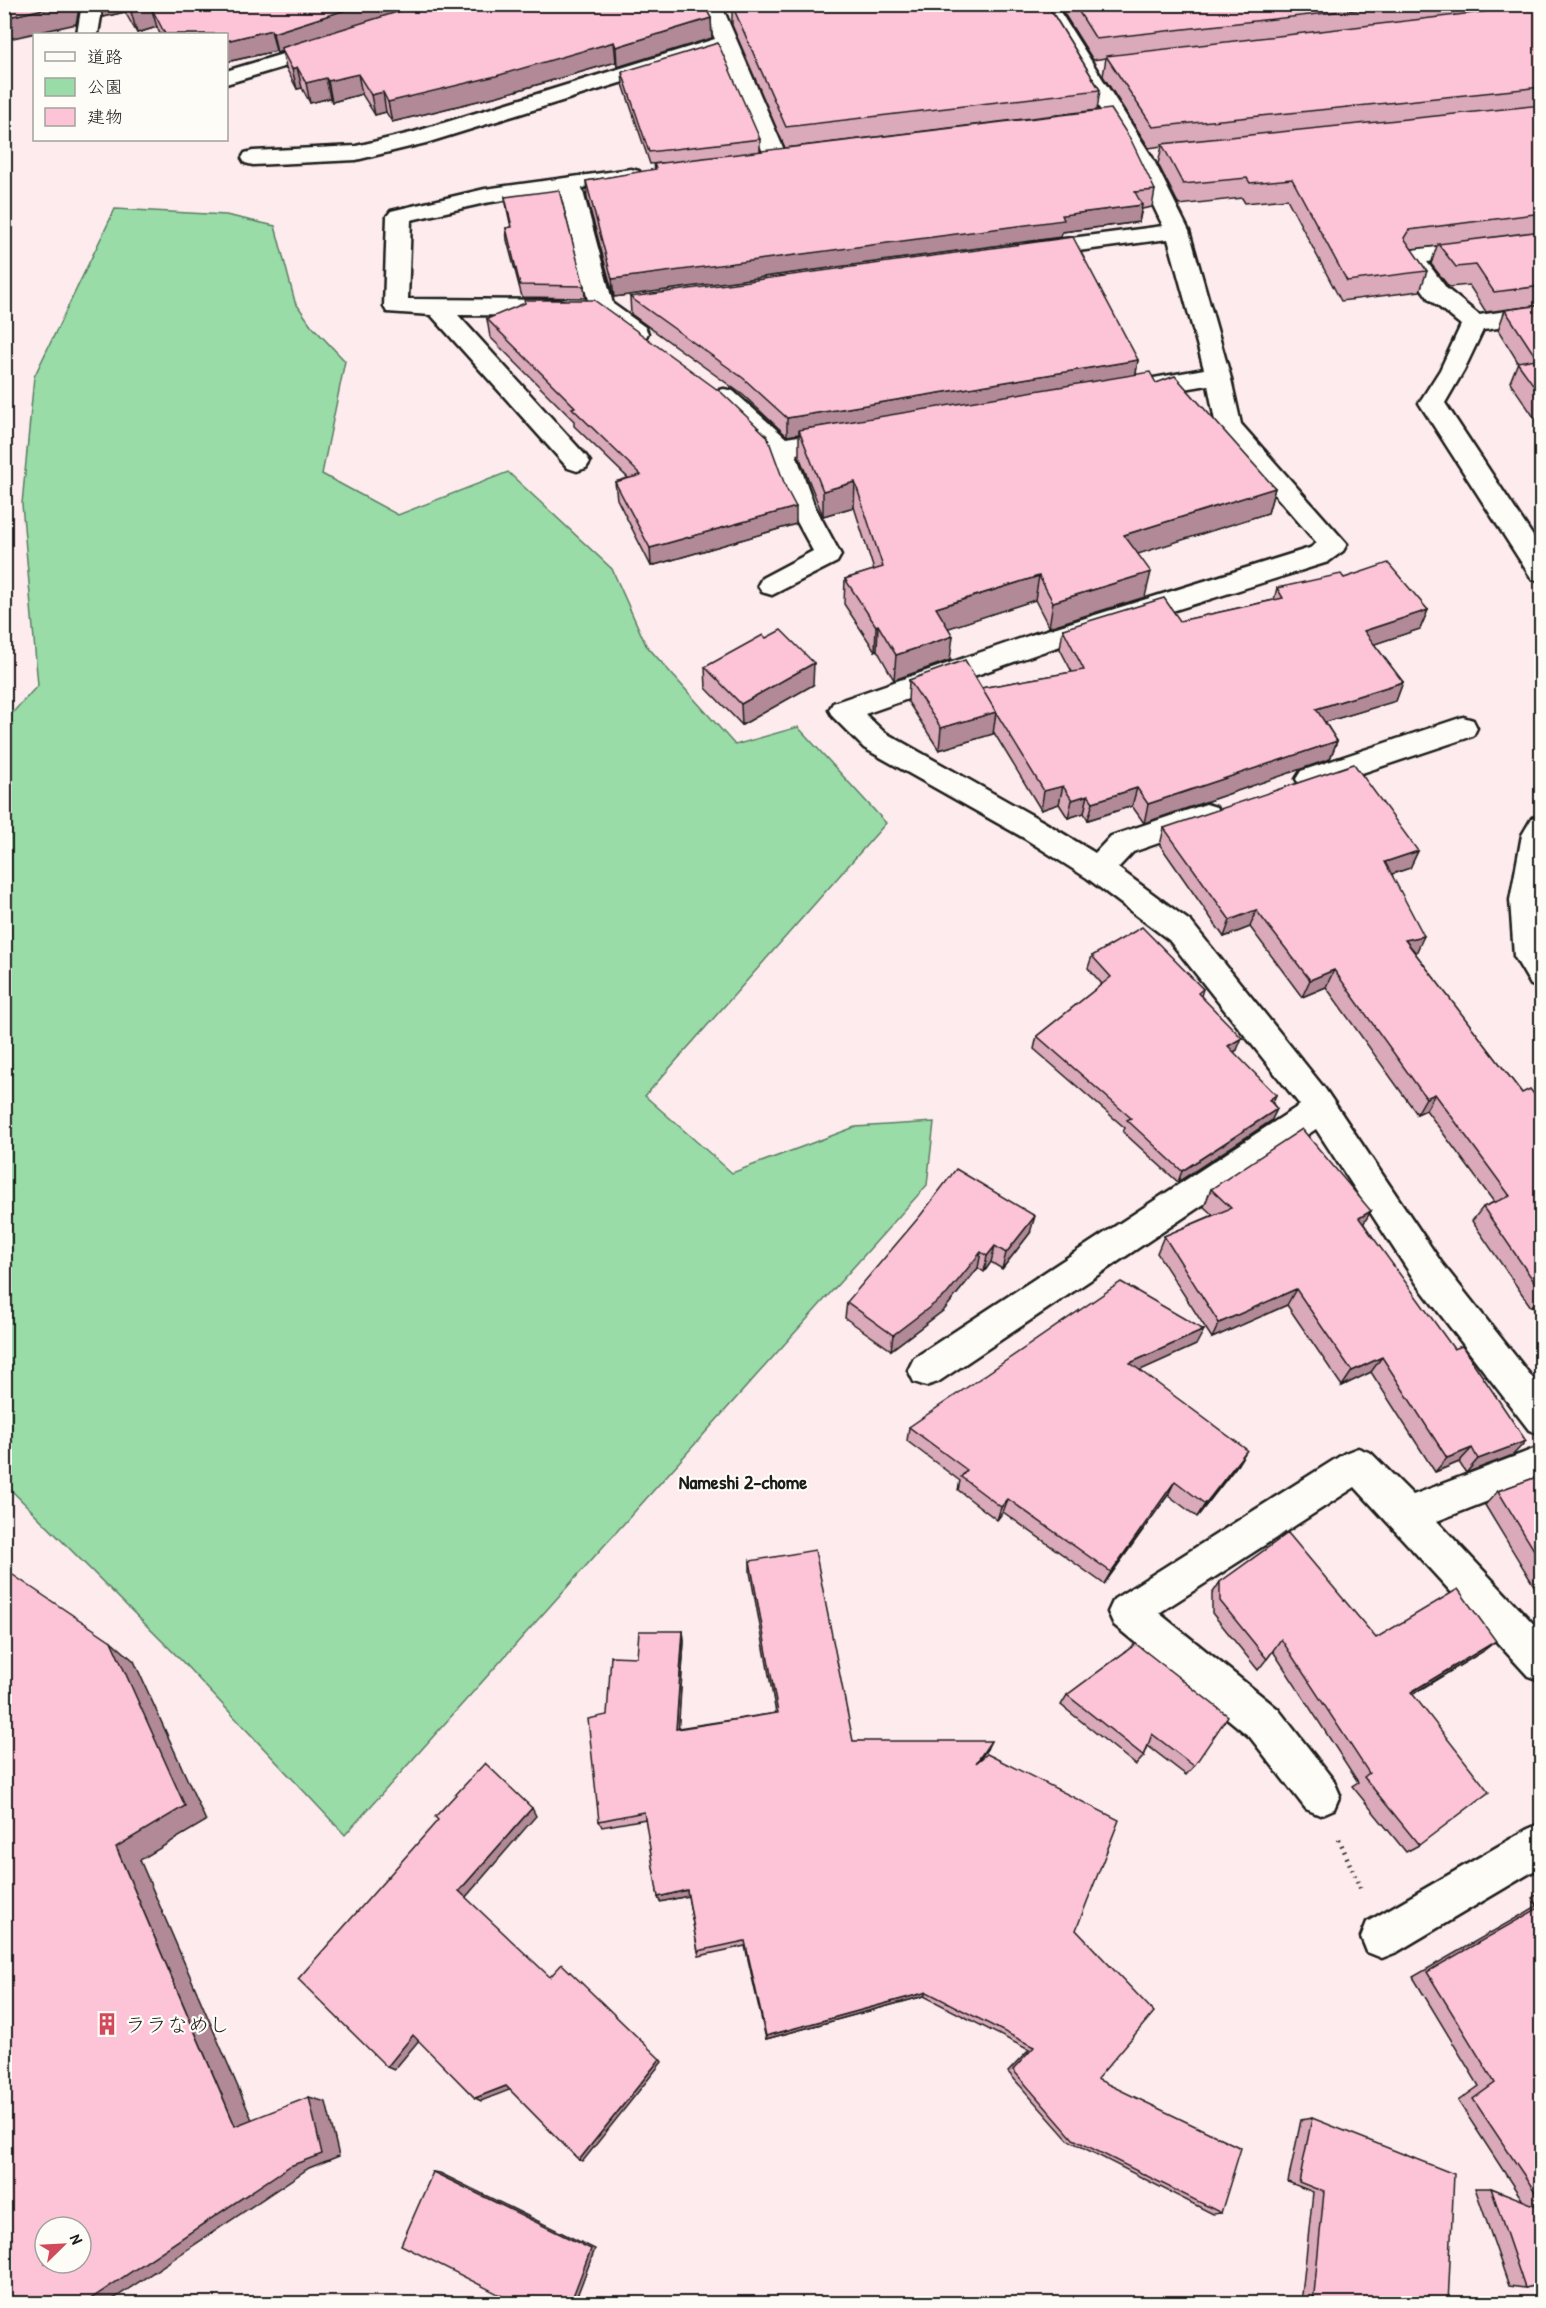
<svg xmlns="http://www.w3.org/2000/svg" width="1546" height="2308" viewBox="0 0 1546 2308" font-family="'Patrick Hand','Klee One',sans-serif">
<rect width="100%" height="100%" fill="#fdebee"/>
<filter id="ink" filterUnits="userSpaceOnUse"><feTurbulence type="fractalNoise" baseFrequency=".0167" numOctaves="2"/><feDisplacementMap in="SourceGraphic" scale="12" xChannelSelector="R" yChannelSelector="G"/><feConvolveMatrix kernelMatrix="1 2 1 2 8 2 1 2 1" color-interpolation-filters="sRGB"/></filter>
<g filter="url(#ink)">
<polygon fill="#99dca8" stroke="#5a7c62" stroke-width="1.5" points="115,209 226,215 275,226 295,302 311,325 345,361 322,474 398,515 508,472 612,569 646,645 735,745 798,727 886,823 645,1096 732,1173 855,1127 934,1122 927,1185 345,1835 178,1657 5,1484 4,722 38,685 22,504 34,377"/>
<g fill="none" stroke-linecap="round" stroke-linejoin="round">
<g stroke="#1c1c1c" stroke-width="5">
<g id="street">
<polygon points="82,4 103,4 98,34 77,34"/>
<polygon points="700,4 721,4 788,159 785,164 777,166 769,164 766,159 720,52 426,143 356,160 253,165 245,163 242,158 245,153 253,151 356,146 411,133 715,39"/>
<polygon points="1034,4 1055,4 1152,157 1189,231 1230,375 1241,424 1347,544 1343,551 1328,562 1051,649 865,714 884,732 1044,822 1095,853 1111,836 1206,804 1216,807 1221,815 1216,823 1133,852 1118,868 1191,922 1325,1089 1441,1262 1542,1390 1542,1435 1529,1430 1417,1284 1316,1129 938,1382 926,1386 914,1382 908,1370 914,1358 1300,1105 1169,940 1087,878 1024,838 864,748 833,717 829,710 833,703 1031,635 1310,548 1317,543 1220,432 1216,426 1208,385 1137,397 1128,395 1124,389 1128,383 1137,381 1204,369 1168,239 1033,257 1025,255 1021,250 1025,245 1033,243 1163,226 1130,157"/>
<polygon points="326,41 334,42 337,47 334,52 226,84 226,71"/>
<path d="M631 169 639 171 642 176 639 181 582 188 613 304 645 327 648 333 645 339C625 344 608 325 593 313L590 308 560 191 485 203 411 220 408 299 559 300 568 303 571 308 568 313 559 316 458 315 586 456 590 462 586 468 577 471 568 468 431 315 387 312 384 307 387 216 391 211 485 189Z"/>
<polygon points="1542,234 1542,248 1427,262 1447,289 1479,315 1542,306 1542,322 1483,330 1464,370 1445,403 1542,550 1542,581 1532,579 1419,403 1440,370 1461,325 1429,299 1399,257 1403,252 1411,250"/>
<polygon points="724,389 733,391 786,438 843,429 852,432 856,438 852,444 796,454 814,505 841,555 837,562 772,595 762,592 758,585 762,578 813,551 788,505 770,452 711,397 715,391"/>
<polygon points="1463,717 1473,720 1477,728 1473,736 1311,790 1301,787 1296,779 1301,771"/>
<polygon points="1542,815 1542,989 1531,985 1514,956 1510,900 1522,835 1532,818"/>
<polygon points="1542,1446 1542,1480 1437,1521 1542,1633 1542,1681 1528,1676 1355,1487 1159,1613 1278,1709 1334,1781 1340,1795 1334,1809 1320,1815 1306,1809 1250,1737 1114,1625 1108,1612 1114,1599 1345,1453 1358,1448 1371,1453 1413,1495"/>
<polygon points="1542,1823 1542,1866 1397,1952 1382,1958 1367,1952 1361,1937 1367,1922 1528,1829"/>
</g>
</g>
<polyline stroke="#1c1c1c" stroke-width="4.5" stroke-dasharray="1.5 5" stroke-linecap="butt" points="1339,1839 1361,1890"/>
<use href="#street" fill="#fdfcf7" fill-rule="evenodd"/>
</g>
<g fill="#daa9ba" stroke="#1c1c1c" stroke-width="1.5">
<polygon points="99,4 703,4 711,18 712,38 617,67 616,62 498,96 392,122 386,112 375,115 362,94 332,102 330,98 310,103 302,88 297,89 286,68 282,51 277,53 276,51 226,62 226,34 160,34 157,27 137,33 125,12 103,17"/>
<polygon points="723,4 1047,4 1100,90 1097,110 785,148 732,25 732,8 725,9"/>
<polygon points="1058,4 1542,4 1542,305 1486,312 1469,285 1449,287 1431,264 1437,246 1411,249 1427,271 1420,291 1341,301 1287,199 1245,203 1242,198 1179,205 1158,164 1162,146 1149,148 1103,76 1106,58 1093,60"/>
<polygon points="622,72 760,139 760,151 1155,190 1152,207 1142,209 1139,222 1062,232 1061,237 614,297 587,198 586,181 655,170 654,164 663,163 650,164 623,84"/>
<polygon points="505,197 584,286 585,298 522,297 507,240 506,228 511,227 507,209"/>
<polygon points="630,297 1138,360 1136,374 1156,383 1275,488 1268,513 1137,554 1145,597 1049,627 1035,600 948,628 950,660 894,680 877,650 875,651 844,604 845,579 874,570 854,507 823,516 799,456 799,434 787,436 743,395 631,314"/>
<polygon points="1542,305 1542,429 1510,382 1518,362 1498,330 1505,310"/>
<polygon points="487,319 796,524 651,566 617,499 615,482 628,478 574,426 574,421 490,337"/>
<polygon points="1344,578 1428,610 1420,629 1374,644 1403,682 1396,701 1325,722 1337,741 1330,759 1144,823 1132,806 1088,820 1084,813 1068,818 1059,804 1041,810 993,731 993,734 939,750 908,702 909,680 981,688 1072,672 1060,649 1063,629 1180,621 1274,600 1277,588"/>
<polygon points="705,667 813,685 742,725 706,688"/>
<polygon points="1164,828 1418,851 1410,868 1392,874 1415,953 1522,1093 1542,1104 1542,1326 1533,1307 1531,1307 1472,1221 1483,1207 1494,1202 1426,1110 1417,1114 1326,987 1302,997 1250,927 1224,937 1160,845"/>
<polygon points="1092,956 1203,989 1201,996 1237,1050 1234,1052 1277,1109 1271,1121 1178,1182 1123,1132 1125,1128 1034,1049 1037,1036 1102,984 1088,968"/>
<polygon points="1211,1189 1364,1224 1513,1455 1466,1473 1459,1462 1435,1472 1371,1372 1342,1386 1287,1305 1212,1338 1157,1253 1164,1236 1213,1215 1204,1207"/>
<polygon points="1030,1233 1002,1269 991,1262 984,1272 978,1268 944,1310 891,1350 845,1318 847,1302"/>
<polygon points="1196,1345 1140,1370 1238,1464 1197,1517 1168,1495 1104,1584 1003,1512 997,1520 958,1490 960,1481 907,1441 909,1427"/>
<polygon points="1542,1475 1542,1599 1485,1505 1498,1491"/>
<polygon points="750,1561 853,1741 987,1749 980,1759 1076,1930 1097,2079 1221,2213 1213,2214 1068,2140 1008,2072 1029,2050 924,1996 766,2039 745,1946 699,1956 688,1896 660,1902 658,1897 646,1819 602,1827 599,1821 607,1715 637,1657 683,1631 684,1641 678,1728 776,1713 750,1572"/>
<polygon points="1220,1582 1376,1638 1482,1652 1413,1694 1419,1845 1406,1852 1352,1786 1358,1782 1273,1651 1258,1670 1212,1613 1212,1594"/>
<polygon points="1136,1644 1194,1766 1186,1775 1148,1746 1144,1756 1136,1765 1061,1705 1067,1695"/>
<polygon points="1542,1891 1542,2284 1525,2288 1509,2286 1475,2188 1491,2188 1523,2201 1458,2101 1479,2086 1413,1977 1537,1906 1532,1898"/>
<polygon points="1312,2118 1448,2304 1301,2304 1313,2192 1288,2182 1301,2120"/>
</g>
<g fill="#b18997" stroke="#1c1c1c" stroke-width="1.5">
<polygon points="65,4 80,4 76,24 4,40 4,18"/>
<polygon points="99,4 123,4 125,12 103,17"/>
<polygon points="364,4 433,4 281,48 282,51 277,53 273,33"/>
<polygon points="725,4 757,4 732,5 732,8 725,9"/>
<polygon points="151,7 157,27 137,33 131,12"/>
<polygon points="711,18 712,38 617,67 616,47"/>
<polygon points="271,30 276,51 226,62 226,41"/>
<polygon points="614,42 616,62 498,96 392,122 388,102"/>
<polygon points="297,67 302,88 297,89 292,69"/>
<polygon points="358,74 362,94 332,102 328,81"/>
<polygon points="326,78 330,98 310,103 306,83"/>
<polygon points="383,92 386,112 375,115 371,95"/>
<polygon points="1142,205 1139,222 1062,232 1061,237 614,297 612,279 1062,215"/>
<polygon points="1138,360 1135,378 799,430 799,434 787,436 787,418"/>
<polygon points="855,482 854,507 823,516 823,491"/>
<polygon points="1275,488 1268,513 1119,560 1124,535"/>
<polygon points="796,507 796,524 651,566 650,548"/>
<polygon points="1151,572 1145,597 1049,627 1053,602"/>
<polygon points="1039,576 1035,600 934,633 936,608"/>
<polygon points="1428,610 1420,629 1357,650 1364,631"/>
<polygon points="878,625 877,650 875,651 876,626"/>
<polygon points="953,636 950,660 894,680 896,655"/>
<polygon points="814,663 813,685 742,725 741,704"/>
<polygon points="1403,682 1396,701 1309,727 1316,709"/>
<polygon points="996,712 993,734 939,750 941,728"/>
<polygon points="1337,741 1330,759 1144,823 1148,804"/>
<polygon points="1063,786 1059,804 1041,810 1044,791"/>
<polygon points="1137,788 1132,806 1088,820 1093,802"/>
<polygon points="1088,795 1084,813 1068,818 1072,800"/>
<polygon points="1418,851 1410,868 1377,879 1385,862"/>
<polygon points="1256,910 1250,927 1224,937 1230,920"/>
<polygon points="1424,936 1416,953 1405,940"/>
<polygon points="1334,970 1326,987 1302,997 1310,980"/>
<polygon points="1242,1038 1237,1050 1223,1059 1228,1046"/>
<polygon points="1435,1094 1426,1110 1417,1114 1426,1098"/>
<polygon points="1276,1095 1271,1107 1269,1100"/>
<polygon points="1277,1109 1271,1121 1178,1182 1182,1171"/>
<polygon points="1371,1211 1361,1228 1359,1218"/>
<polygon points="1035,1216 1030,1233 1002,1269 1006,1253"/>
<polygon points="995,1246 991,1262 984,1272 987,1256"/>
<polygon points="981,1252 978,1268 944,1310 891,1350 893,1335"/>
<polygon points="1296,1289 1287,1305 1212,1338 1219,1323"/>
<polygon points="1542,1295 1542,1297 1533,1307 1531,1307"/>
<polygon points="1204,1330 1196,1345 1123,1378 1130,1363"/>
<polygon points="1382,1357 1371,1372 1342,1386 1352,1371"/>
<polygon points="1526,1441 1513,1455 1466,1473 1478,1459"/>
<polygon points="1472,1448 1459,1462 1435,1472 1447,1458"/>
<polygon points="1247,1450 1238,1464 1197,1517 1205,1504"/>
<polygon points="1175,1481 1168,1495 1104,1584 1111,1572"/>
<polygon points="1008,1499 1003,1512 997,1520 1001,1507"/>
<polygon points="683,1631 684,1641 678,1737 676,1729"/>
<polygon points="111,1641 134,1661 206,1821 140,1860 256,2129 235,2126 116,1847"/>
<polygon points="1496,1641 1482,1652 1399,1702 1411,1692"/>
<polygon points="991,1741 987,1749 972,1770 976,1763"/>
<polygon points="532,1808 536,1816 465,1898 459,1891"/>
<polygon points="687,1890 688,1896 660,1902 658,1897"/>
<polygon points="927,1992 924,1996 766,2039 766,2036"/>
<polygon points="413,2035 420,2039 394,2070 387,2067"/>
<polygon points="660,2059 662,2062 583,2161 579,2160"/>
<polygon points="506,2086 512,2089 481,2101 475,2098"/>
<polygon points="309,2097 326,2102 339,2156 309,2168 106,2304 83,2304"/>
<polygon points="433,2172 440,2173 595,2249 574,2304 570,2304"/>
</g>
<g fill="#fdc4d8" stroke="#1c1c1c" stroke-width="1.5" fill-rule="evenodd">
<polygon points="4,4 65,4 4,18"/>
<polygon points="127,4 364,4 273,33 271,30 226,41 226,34 165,34 151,7 131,12"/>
<polygon points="423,4 703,4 711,18 616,47 614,42 496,76 388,102 383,92 371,95 358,74 328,81 326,78 306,83 297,67 292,69 281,48"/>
<polygon points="1047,4 1100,90 786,127 732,5"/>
<polygon points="1074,4 1406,4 1096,39"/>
<polygon points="1542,5 1542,87 1153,127 1106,56"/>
<polygon points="718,43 760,139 649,152 622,72"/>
<polygon points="1542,105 1542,213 1409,230 1404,238 1427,271 1347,281 1292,179 1250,183 1247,178 1183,184 1162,144"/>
<polygon points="1111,109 1131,140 1155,190 1135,192 1142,205 1062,215 1064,220 612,279 586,181 656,169 654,164"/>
<polygon points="559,190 584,286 520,285 506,228 512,227 505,197"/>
<polygon points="1542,231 1542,286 1494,292 1476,265 1456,267 1438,244"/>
<polygon points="1073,237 1138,360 787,418 743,378 630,297"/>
<polygon points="524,300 594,300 722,393 767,436 786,488 796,507 650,548 615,482 641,475 572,408 575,407 487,319 525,303"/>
<polygon points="1542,305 1542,397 1517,362 1537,359 1505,310"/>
<polygon points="1150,372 1156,383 1175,376 1275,488 1124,535 1151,572 1053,602 1039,576 936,608 953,636 896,655 878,625 876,626 845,579 883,567 855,482 823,491 799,430"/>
<polygon points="1388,563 1428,610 1364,631 1403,682 1316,709 1337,741 1148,804 1137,788 1093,802 1088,795 1072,800 1063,786 1044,791 981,688 1084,670 1063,629 1164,598 1180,621 1283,598 1277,588 1341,574 1344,578"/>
<polygon points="781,630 814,663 741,704 705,667 763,635 766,638"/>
<polygon points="965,660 996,712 941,728 909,680"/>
<polygon points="1354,764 1418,851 1385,862 1424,936 1405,940 1522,1093 1530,1089 1542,1104 1542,1293 1483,1207 1510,1196 1435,1094 1426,1098 1334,970 1310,980 1256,910 1230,920 1164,828"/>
<polygon points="1142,927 1203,989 1198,993 1242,1038 1228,1046 1276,1095 1269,1100 1277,1109 1182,1171 1127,1120 1131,1118 1037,1036 1111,977 1092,956"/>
<polygon points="1302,1129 1371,1211 1359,1218 1454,1349 1462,1346 1526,1441 1478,1459 1472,1448 1447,1458 1382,1357 1352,1371 1296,1289 1219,1323 1164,1236 1231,1208 1211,1189"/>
<polygon points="956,1169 1035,1216 1006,1253 995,1246 987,1256 981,1252 947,1294 893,1335 847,1302 920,1216"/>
<polygon points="1121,1282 1204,1330 1130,1363 1247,1450 1205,1504 1175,1481 1111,1572 1008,1499 1001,1507 961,1477 967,1470 909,1427"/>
<polygon points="1542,1475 1542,1563 1498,1491"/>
<polygon points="1288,1533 1376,1638 1458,1589 1496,1641 1411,1692 1489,1792 1419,1845 1364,1777 1369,1773 1281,1639 1267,1659 1220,1601 1220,1582"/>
<polygon points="815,1550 853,1741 991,1741 976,1763 987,1754 1119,1820 1076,1930 1154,2012 1097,2079 1241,2148 1221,2213 1073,2139 1013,2070 1034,2047 927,1992 766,2036 745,1941 698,1951 687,1890 658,1897 644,1812 599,1821 588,1719 607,1715 611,1656 637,1657 639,1631 683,1631 676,1729 778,1713 750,1561"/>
<path d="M4 1569 111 1641 185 1806 116 1847 235 2126 309 2097 322 2154 290 2166 83 2304H4ZM45 2227H81V2263H45Z"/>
<polygon points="1136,1644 1228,1716 1194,1766 1152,1734 1144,1756 1067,1695"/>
<polygon points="485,1763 532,1808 459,1891 550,1977 562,1964 660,2059 579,2160 506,2086 475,2098 413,2035 387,2067 298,1979 438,1820 435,1817"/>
<polygon points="1542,1906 1542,2202 1473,2099 1495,2083 1427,1972"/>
<polygon points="1312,2118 1454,2174 1448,2304 1313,2304 1324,2192 1299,2182"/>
<polygon points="433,2172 591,2249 570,2304 518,2304 401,2245"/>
<polygon points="1491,2188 1542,2208 1542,2284 1525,2288"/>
</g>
</g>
<defs>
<g id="building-bare" transform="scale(1.8)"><path d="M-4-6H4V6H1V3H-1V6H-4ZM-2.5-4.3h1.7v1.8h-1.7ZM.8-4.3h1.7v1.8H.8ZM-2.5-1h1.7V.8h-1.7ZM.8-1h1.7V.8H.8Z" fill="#d1495b" stroke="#fdfcf7" stroke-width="2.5" paint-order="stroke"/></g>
</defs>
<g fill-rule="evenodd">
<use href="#building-bare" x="107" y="2024"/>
</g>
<g text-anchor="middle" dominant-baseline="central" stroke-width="4.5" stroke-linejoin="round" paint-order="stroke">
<g font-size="20" font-weight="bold" fill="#1c1c1c" stroke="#fdfcf7">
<text x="743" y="1481">Nameshi 2-chome</text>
</g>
<g font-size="21" fill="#1c1c1c" stroke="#fdfcf7" text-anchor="start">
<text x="125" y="2024">ララなめし</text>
</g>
</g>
<rect width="1546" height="2308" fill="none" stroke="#fdfcf7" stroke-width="24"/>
<rect x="12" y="12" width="1522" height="2284" fill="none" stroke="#1c1c1c" stroke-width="2" filter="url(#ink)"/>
<rect x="33" y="33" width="195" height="108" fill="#fdfcf7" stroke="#a3a29f" stroke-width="1.5"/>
<rect x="45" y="52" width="30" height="9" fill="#fdfcf7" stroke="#a3a29f" stroke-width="1.5"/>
<text x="87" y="63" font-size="18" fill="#1c1c1c">道路</text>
<rect x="45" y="78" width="30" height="18" fill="#99dca8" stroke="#a3a29f" stroke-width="1.5"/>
<text x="87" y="93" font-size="18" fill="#1c1c1c">公園</text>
<rect x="45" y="108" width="30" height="18" fill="#fdc4d8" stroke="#a3a29f" stroke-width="1.5"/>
<text x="87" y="123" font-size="18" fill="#1c1c1c">建物</text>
<g transform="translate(63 2245) rotate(66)"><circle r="28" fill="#fdfcf7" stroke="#a3a29f" stroke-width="1.5"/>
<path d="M0-4.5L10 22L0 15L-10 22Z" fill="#d1495b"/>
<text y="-9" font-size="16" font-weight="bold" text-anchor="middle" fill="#1c1c1c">N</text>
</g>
</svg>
